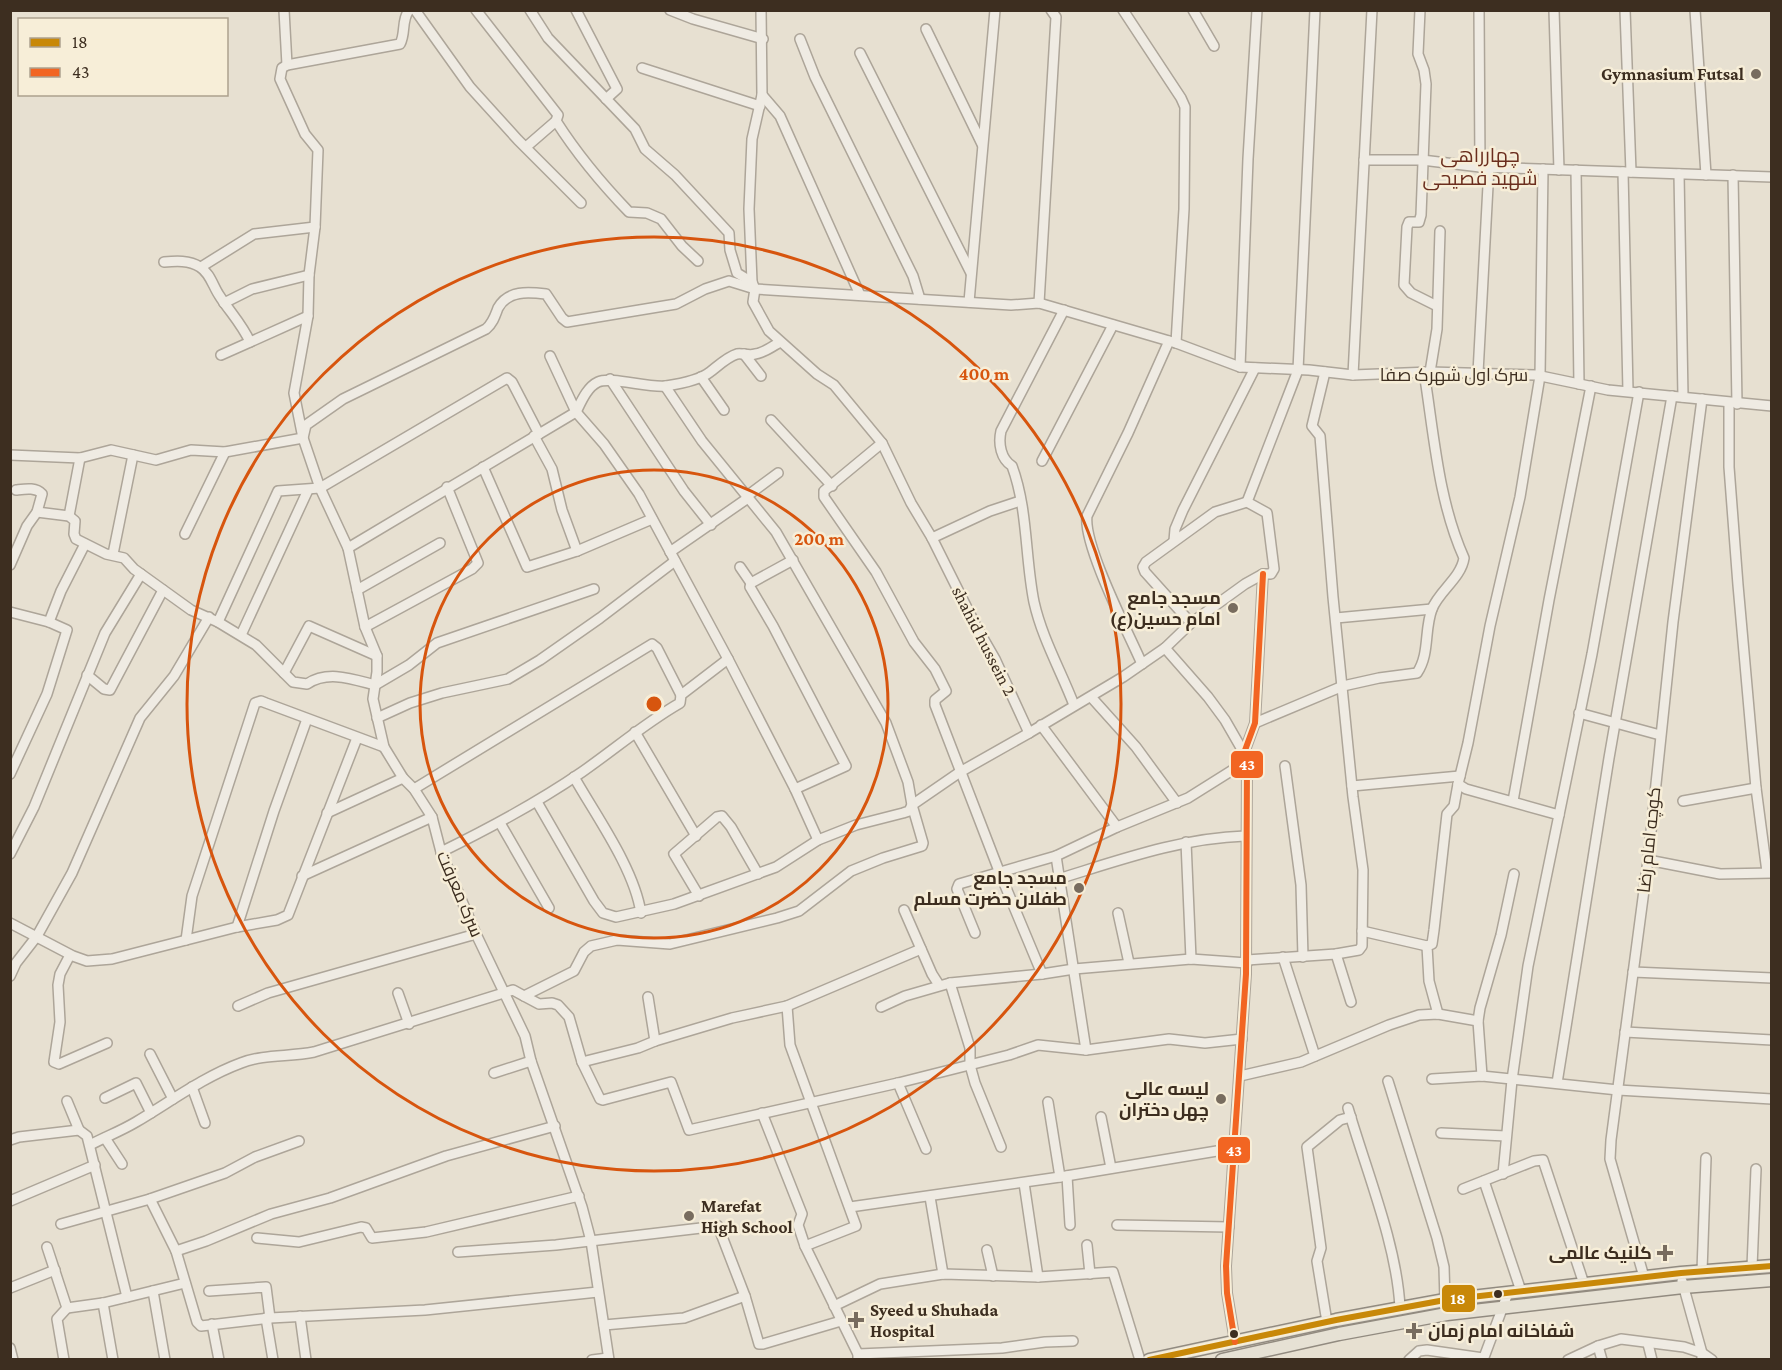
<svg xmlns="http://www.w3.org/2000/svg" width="1782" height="1370" viewBox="0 0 1782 1370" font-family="'Crimson Pro',Cairo,serif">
<rect width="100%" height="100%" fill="#e7e0d1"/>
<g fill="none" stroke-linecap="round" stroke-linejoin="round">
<g stroke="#ada599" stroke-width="12">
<g id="minor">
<polyline points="284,10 287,65"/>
<path d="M409 10C401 21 406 33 400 44L287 65 282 68 280 79 305 134 318 150 315 227 309 275 308 316 294 393 303 438 320 488 348 548 365 627 377 656V672L373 699 384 747 403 778 414 789 432 817 441 852 476 934 525 1036 531 1061 582 1207 591 1241 609 1360"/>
<polyline points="415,10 470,87 518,140 581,203"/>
<path d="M476 10 558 115 556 121C577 154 602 184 629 212L647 213 661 219 682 246 698 261"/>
<polyline points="530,10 548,38 635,129 645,149 675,175 729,233 730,250 737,273 752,282 755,289 753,302 769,331 817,374 834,385 882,443 911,503 932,538 976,626 995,659 1029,733 1123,677 1165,648 1191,623 1245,584 1263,574 1271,574 1274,569 1267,513 1247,502 1298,370 1315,10"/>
<polyline points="576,10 617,89 606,99"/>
<polyline points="670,10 693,19 763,39"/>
<polyline points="1123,10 1181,98 1185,107 1184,209 1176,343"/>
<polyline points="1193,10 1214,46"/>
<polyline points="1420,10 1418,54 1424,70 1426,84 1421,215 1419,222 1409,222 1407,227 1404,285 1411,293 1437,306"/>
<polyline points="1479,10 1480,167"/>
<polyline points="1554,10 1559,170"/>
<polyline points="1625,10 1631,172"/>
<polyline points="1695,10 1706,175"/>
<polyline points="926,29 982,144"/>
<polyline points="800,39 815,77 913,276 920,299"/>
<polyline points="860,53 971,273"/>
<polyline points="642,68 760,106"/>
<polyline points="762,95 780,116 860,295"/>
<polyline points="526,147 556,121"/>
<polyline points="1364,160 1422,160 1480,167 1772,177"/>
<polyline points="1543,169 1540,376 1520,497 1490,626 1468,743 1458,784 1466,789 1559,815"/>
<polyline points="1576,170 1579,384"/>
<polyline points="1623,172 1628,391"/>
<polyline points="1679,174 1683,397"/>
<polyline points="1733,175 1737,404"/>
<path d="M164 262C176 261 189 260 200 267 210 273 213 286 219 295 229 311 242 324 250 342"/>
<polyline points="201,267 254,234 315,227"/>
<polyline points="752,282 749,209 752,139 762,95 761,10"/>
<polyline points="969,302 995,10"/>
<polyline points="224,303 252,289 309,275"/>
<polyline points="1039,303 1056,17 1051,10"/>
<path d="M1064 310 1001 431C998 444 1001 459 1012 466 1028 509 1025 558 1034 602 1042 638 1061 671 1074 705"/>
<polyline points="744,354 761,376"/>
<polyline points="221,355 308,316"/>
<polyline points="550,356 576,412 604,444 639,494 728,659 795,789 818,840"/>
<polyline points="1240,367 1248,159 1257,10"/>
<polyline points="1430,372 1437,329 1440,231"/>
<polyline points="1478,373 1489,167"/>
<polyline points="1353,375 1372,10"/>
<polyline points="701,377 724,410"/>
<polyline points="610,379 684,491 711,525"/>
<polyline points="1729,403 1729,467 1738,585 1756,788 1767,872"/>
<polyline points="771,420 832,486"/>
<polyline points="534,436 552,469 562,510 577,551"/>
<polyline points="882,443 824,491 824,497 876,572 914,642 935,669 946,691 935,700 935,705 999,871 1042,974"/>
<path d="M10 455 80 458 111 450 156 460 191 450 225 452 303 438 306 425 343 399 486 329C493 323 495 316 498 308 508 290 528 292 546 294L562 318 567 322 676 304 705 289 729 281 755 289 1011 305 1039 303 1176 343 1240 367 1309 370 1353 375 1430 372 1536 375 1608 390 1772 406"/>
<polyline points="1042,461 1113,325"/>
<polyline points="483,467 527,567 577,551 652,519"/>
<polyline points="747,496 778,473"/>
<path d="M37 512 69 516 75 521 74 534 76 539 106 554 124 558 134 569 191 610 218 622 256 645 293 682 307 684C328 670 352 679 375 685L409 665 437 643 594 589"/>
<polyline points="69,516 80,458"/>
<polyline points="185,534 225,452"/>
<polyline points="932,538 990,511 1020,501"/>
<polyline points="1174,541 1175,529 1183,510 1255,368"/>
<path d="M348 548 576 412C581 402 587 387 598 382 611 376 647 388 666 386 679 384 700 380 710 372 718 366 727 357 737 354 743 353 749 356 755 354 764 353 773 346 780 342"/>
<polyline points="670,552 748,498"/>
<polyline points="113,554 133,455"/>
<polyline points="793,560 751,583 750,587 773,626 846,766 795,789"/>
<path d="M10 565 27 526 37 512 42 494C36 487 25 489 16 490"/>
<polyline points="740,567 751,583"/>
<polyline points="357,590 440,543"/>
<polyline points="10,612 49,622 67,630 47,694 10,774"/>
<polyline points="1336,618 1432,609"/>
<polyline points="49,622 61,591 85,544"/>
<polyline points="218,622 278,491 320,488 507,378 512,382 539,434"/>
<polyline points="1191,623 1145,572 1143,567 1146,562 1215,512 1247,502"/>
<polyline points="365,627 472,569 478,563 447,487"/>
<polyline points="241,635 308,490"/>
<polyline points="1165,648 1208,697 1225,720 1244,753"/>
<path d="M1142 664C1128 632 1083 545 1087 516L1128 433 1169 341"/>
<polyline points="284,673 309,626 377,656"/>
<polyline points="87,675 104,689 110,690 163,590"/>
<polyline points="1092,698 1136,747 1177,803"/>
<polyline points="1579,713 1660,735"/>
<polyline points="377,718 410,703 442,693 508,679 540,660 600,618 675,561"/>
<path d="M1255 723 1343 686 1379 678 1417 673C1430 654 1424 630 1432 609 1439 591 1461 578 1464 558 1438 500 1434 434 1424 372"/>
<polyline points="1041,725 1117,827"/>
<polyline points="635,732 696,836"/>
<polyline points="1285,766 1301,885 1303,957"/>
<path d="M574 777C596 816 634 868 641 913"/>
<polyline points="1352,786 1460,776"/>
<polyline points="414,789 652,644 657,648 681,695"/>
<polyline points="1513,801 1549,600 1591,386"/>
<polyline points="1683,801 1756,788"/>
<polyline points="537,802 594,901 603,913 616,917 674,904 776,867 818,840 856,825 903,813 909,811 912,805 960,772 1029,733"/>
<polyline points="327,813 403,778"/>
<polyline points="500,823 549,908"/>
<polyline points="1186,842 1191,959"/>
<path d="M441 852C490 828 537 803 582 772 615 749 645 723 680 703L681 695 728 659"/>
<polyline points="10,854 34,807 105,633 141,574"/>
<polyline points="1056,856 1086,1050"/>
<polyline points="1648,860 1720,874 1772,873"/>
<polyline points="302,876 432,817"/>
<path d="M1058 879C1120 860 1181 838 1245 836"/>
<polyline points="699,896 674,854 717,817 722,816 731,827 758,874"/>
<polyline points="904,910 932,974 939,985"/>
<polyline points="1118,913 1129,963"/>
<polyline points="10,923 73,956 87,961 112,959 237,927 277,920 288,915 357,738"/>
<polyline points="237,927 274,811 307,719"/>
<polyline points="1362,931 1427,946"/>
<polyline points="975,933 957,889 959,884 1056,856 1117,827 1188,798 1247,761"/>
<polyline points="186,940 192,896 255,703 261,701 266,703 384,747"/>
<polyline points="1336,954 1351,1002"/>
<polyline points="70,955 60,974 58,985 60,1022 54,1062 59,1064 107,1043"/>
<polyline points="1283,957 1315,1056"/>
<polyline points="1247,960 1336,954 1359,950 1362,946 1363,870 1353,797 1333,597 1320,436 1312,426 1325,372"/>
<polyline points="1633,972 1772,978"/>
<polyline points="10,976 16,963 37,936 72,873 140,718 174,676 209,617"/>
<polyline points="950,983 970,1048 970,1065 975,1083 1001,1147"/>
<polyline points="398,993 409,1024"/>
<polyline points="524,996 539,1004 552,1003 558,1005 569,1017 582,1062 600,1099 603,1100 671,1082 689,1130 898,1083 1009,1055 1038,1045 1086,1050 1169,1039 1205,1043 1242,1039"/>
<polyline points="648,997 655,1041"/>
<polyline points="238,1006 268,993 476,934"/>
<polyline points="787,1006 790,1045 856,1226 805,1246"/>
<polyline points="881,1007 905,996 950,983 1042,974 1074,969 1191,959 1247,963"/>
<polyline points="1438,1014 1429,981 1427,946 1432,944 1434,930 1447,814 1454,806 1458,784"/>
<polyline points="1625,1032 1772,1040"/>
<polyline points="150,1054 173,1099"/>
<polyline points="582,1062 638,1048 655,1041 732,1018 787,1006 921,949"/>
<polyline points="494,1073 531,1061"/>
<polyline points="1240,1076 1301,1062 1389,1025 1419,1015 1438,1014 1478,1021"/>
<polyline points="1482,1076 1478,1021 1480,1008 1501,935 1514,874"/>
<polyline points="1432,1079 1482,1076 1618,1090 1772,1099"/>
<polyline points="1388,1081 1437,1238 1444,1267 1445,1300"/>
<polyline points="898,1083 926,1149"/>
<polyline points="1557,1083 1609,758 1672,396"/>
<polyline points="192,1087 205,1123"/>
<polyline points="105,1098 136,1083 151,1113"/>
<polyline points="67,1101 79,1130"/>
<polyline points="1048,1102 1060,1177"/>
<path d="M1348 1108C1366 1170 1397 1245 1400 1308"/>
<polyline points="762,1113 802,1214 798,1225 805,1246 858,1354 858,1360"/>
<polyline points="1101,1117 1111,1168"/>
<polyline points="1441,1133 1506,1136"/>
<polyline points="105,1138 122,1164"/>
<polyline points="10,1140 19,1137 79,1130 87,1136 127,1297"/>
<path d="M90 1145C105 1137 121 1131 136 1122 170 1102 203 1077 241 1063 264 1054 289 1057 314 1052L513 990 524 996 574 971 584 952 591 946 617 940 670 944 777 918 799 911 851 871 883 858 922 846 923 843 912 805 908 782 886 723 776 532 702 441 665 386"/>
<polyline points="1503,1174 1512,1080 1528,966 1592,654 1639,392"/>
<polyline points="1067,1176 1070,1225"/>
<polyline points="1484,1181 1521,1291"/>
<polyline points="1024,1183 1038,1277"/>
<polyline points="1463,1189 1534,1161 1543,1160 1584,1284"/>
<polyline points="930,1197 943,1274"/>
<polyline points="150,1199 176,1251 197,1322 201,1326 270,1318 425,1310 598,1292"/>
<polyline points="10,1201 95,1165"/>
<polyline points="850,1207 1060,1177 1235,1148"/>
<polyline points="61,1224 150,1199 225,1173 255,1157 299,1141"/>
<polyline points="1117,1225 1229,1227"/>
<polyline points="257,1238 299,1242 361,1227 366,1228 372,1238 426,1232 579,1196"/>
<polyline points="1087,1245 1090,1274"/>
<polyline points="47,1247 67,1308 57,1319 64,1360"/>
<polyline points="987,1250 993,1276"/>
<polyline points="176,1251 206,1241 271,1214 330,1198 446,1156 555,1126"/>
<polyline points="458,1252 556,1245 718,1226 745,1296 759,1344 763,1344 841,1321"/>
<polyline points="1752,1267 1756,1169"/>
<polyline points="1702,1271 1706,1158"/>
<polyline points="1644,1277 1610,1159 1611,1140 1648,860 1673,622 1702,399"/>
<polyline points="1682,1281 1702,1353 1712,1360"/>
<polyline points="10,1288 55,1270"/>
<polyline points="153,1291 165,1360"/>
<polyline points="209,1291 266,1287 270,1318"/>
<polyline points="103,1303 113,1360"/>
<polyline points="834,1306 880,1284 943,1274 1038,1277 1113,1272 1140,1360"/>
<polyline points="67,1308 103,1303 185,1283"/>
<polyline points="300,1316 306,1360"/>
<polyline points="266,1318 273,1360"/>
<polyline points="1327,1322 1317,1261 1321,1248 1307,1147 1340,1120 1351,1117"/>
<polyline points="212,1324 219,1360"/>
<polyline points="604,1325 684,1318 745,1296"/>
<polyline points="1235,1342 1227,1293 1226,1266 1246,974 1247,761 1244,753 1255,723 1263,574"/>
<polyline points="1648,1344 1652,1360"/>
<polyline points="1598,1346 1602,1360"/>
<polyline points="10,1348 13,1360"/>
<polyline points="858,1354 1002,1348 1045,1342 1073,1341"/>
<polyline points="592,1360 608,1358"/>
<polyline points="1409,1360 1419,1351 1427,1350 1483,1358"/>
<polyline points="1483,1360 1508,1293"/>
<polyline points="1568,1360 1598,1346 1621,1339 1684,1347 1702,1353 1702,1360"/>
</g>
</g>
<g stroke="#928b80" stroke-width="15">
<g id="major">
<polyline points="1149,1360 1336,1320 1445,1300 1681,1273 1772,1266"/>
<polyline points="1222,1360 1339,1334 1447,1314 1683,1287 1772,1280"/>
</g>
</g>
<use href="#minor" stroke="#efebe3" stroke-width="9"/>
<use href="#major" stroke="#e6e1d4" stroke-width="12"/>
<g stroke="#f7eed8" stroke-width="10">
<polyline id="bus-1" points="1149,1360 1336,1320 1445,1300 1681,1273 1772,1266"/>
</g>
<g stroke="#f7eed8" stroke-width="10">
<polyline id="bus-2" points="1235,1342 1227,1293 1226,1266 1246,974 1247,761 1244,753 1255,723 1263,574"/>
</g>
<use href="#bus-1" stroke="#c88808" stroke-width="6"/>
<use href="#bus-2" stroke="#f26522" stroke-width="6"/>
</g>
<g fill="none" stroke="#d7550e" stroke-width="3">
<circle cx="654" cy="704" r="234"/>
<circle cx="654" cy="704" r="467"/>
</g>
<g fill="#786c5e" stroke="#f7eed8" stroke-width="2">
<circle cx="1756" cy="74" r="6"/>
<circle cx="1233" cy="608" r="6"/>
<circle cx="1079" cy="888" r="6"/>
<circle cx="1221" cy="1099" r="6"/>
<circle cx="689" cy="1216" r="6"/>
<path d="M1662 1244h6v6h6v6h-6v6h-6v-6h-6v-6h6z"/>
<path d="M853 1311h6v6h6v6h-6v6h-6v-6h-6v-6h6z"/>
<path d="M1411 1322h6v6h6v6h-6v6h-6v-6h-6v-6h6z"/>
</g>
<g fill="#3d2e20" stroke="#f7eed8" stroke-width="2">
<circle cx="1498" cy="1294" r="5"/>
<circle cx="1234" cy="1334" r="5"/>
</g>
<g text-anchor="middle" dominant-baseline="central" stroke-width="5" stroke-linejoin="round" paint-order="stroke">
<g font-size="18" font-weight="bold" fill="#3d2e20" stroke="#f7eed8" text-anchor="end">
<text x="1744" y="74">Gymnasium Futsal</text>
<text x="1221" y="598">مسجد جامع<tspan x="1221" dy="21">امام حسین(ع)</tspan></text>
<text x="1067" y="878">مسجد جامع<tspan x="1067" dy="21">طفلان حضرت مسلم</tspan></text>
<text x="1209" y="1089">لیسه عالی<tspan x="1209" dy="21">چهل دختران</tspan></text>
<text x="701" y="1206" text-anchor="start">Marefat<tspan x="701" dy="21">High School</tspan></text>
<text x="1652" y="1253">کلنیک عالمی</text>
<text x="870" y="1310" text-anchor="start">Syeed u Shuhada<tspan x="870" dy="21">Hospital</tspan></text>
<text x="1428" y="1331" text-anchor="start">شفاخانه امام زمان</text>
</g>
<g font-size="18" fill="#3d2e20" stroke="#f7eed8">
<text x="1454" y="375">سرک اول شهرک صفا</text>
<text transform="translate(984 641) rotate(63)">shahid hussein 2</text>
<text transform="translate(1649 840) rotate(-84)">کوچه امام رضا</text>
<text transform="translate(460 894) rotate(67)">سرک معرفت</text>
</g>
<g font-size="20" fill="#6b2e1e" stroke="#f7eed8">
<text x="1480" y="155">چهارراهی<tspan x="1480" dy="23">شهید فصیحی</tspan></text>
</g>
</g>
<circle cx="654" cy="704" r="9" fill="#d7550e" stroke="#f7eed8" stroke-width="3"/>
<g font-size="18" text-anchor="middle" font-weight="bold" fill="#d7550e" stroke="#f7eed8" stroke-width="5" stroke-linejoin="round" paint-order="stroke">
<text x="984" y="380">400 m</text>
<text x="819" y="545">200 m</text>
</g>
<g stroke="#f7eed8" stroke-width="2">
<rect x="1230" y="750" width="34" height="29" rx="6" fill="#f26522"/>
<rect x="1217" y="1136" width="34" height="28" rx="6" fill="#f26522"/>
<rect x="1441" y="1284" width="35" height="29" rx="6" fill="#c88808"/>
</g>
<g font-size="16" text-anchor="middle" font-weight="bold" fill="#fff">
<text x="1247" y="770">43</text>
<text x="1234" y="1156">43</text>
<text x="1458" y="1304">18</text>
</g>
<rect width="1782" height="1370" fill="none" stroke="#3d2e20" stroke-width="24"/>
<rect x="18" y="18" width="210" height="78" fill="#f7eed8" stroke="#ada18e" stroke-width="1.5"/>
<rect x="30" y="38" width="30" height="9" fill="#c88808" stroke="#ada18e" stroke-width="1.5"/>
<text x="72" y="48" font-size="18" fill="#3d2e20">18</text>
<rect x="30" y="68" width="30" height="9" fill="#f26522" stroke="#ada18e" stroke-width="1.5"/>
<text x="72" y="78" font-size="18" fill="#3d2e20">43</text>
</svg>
